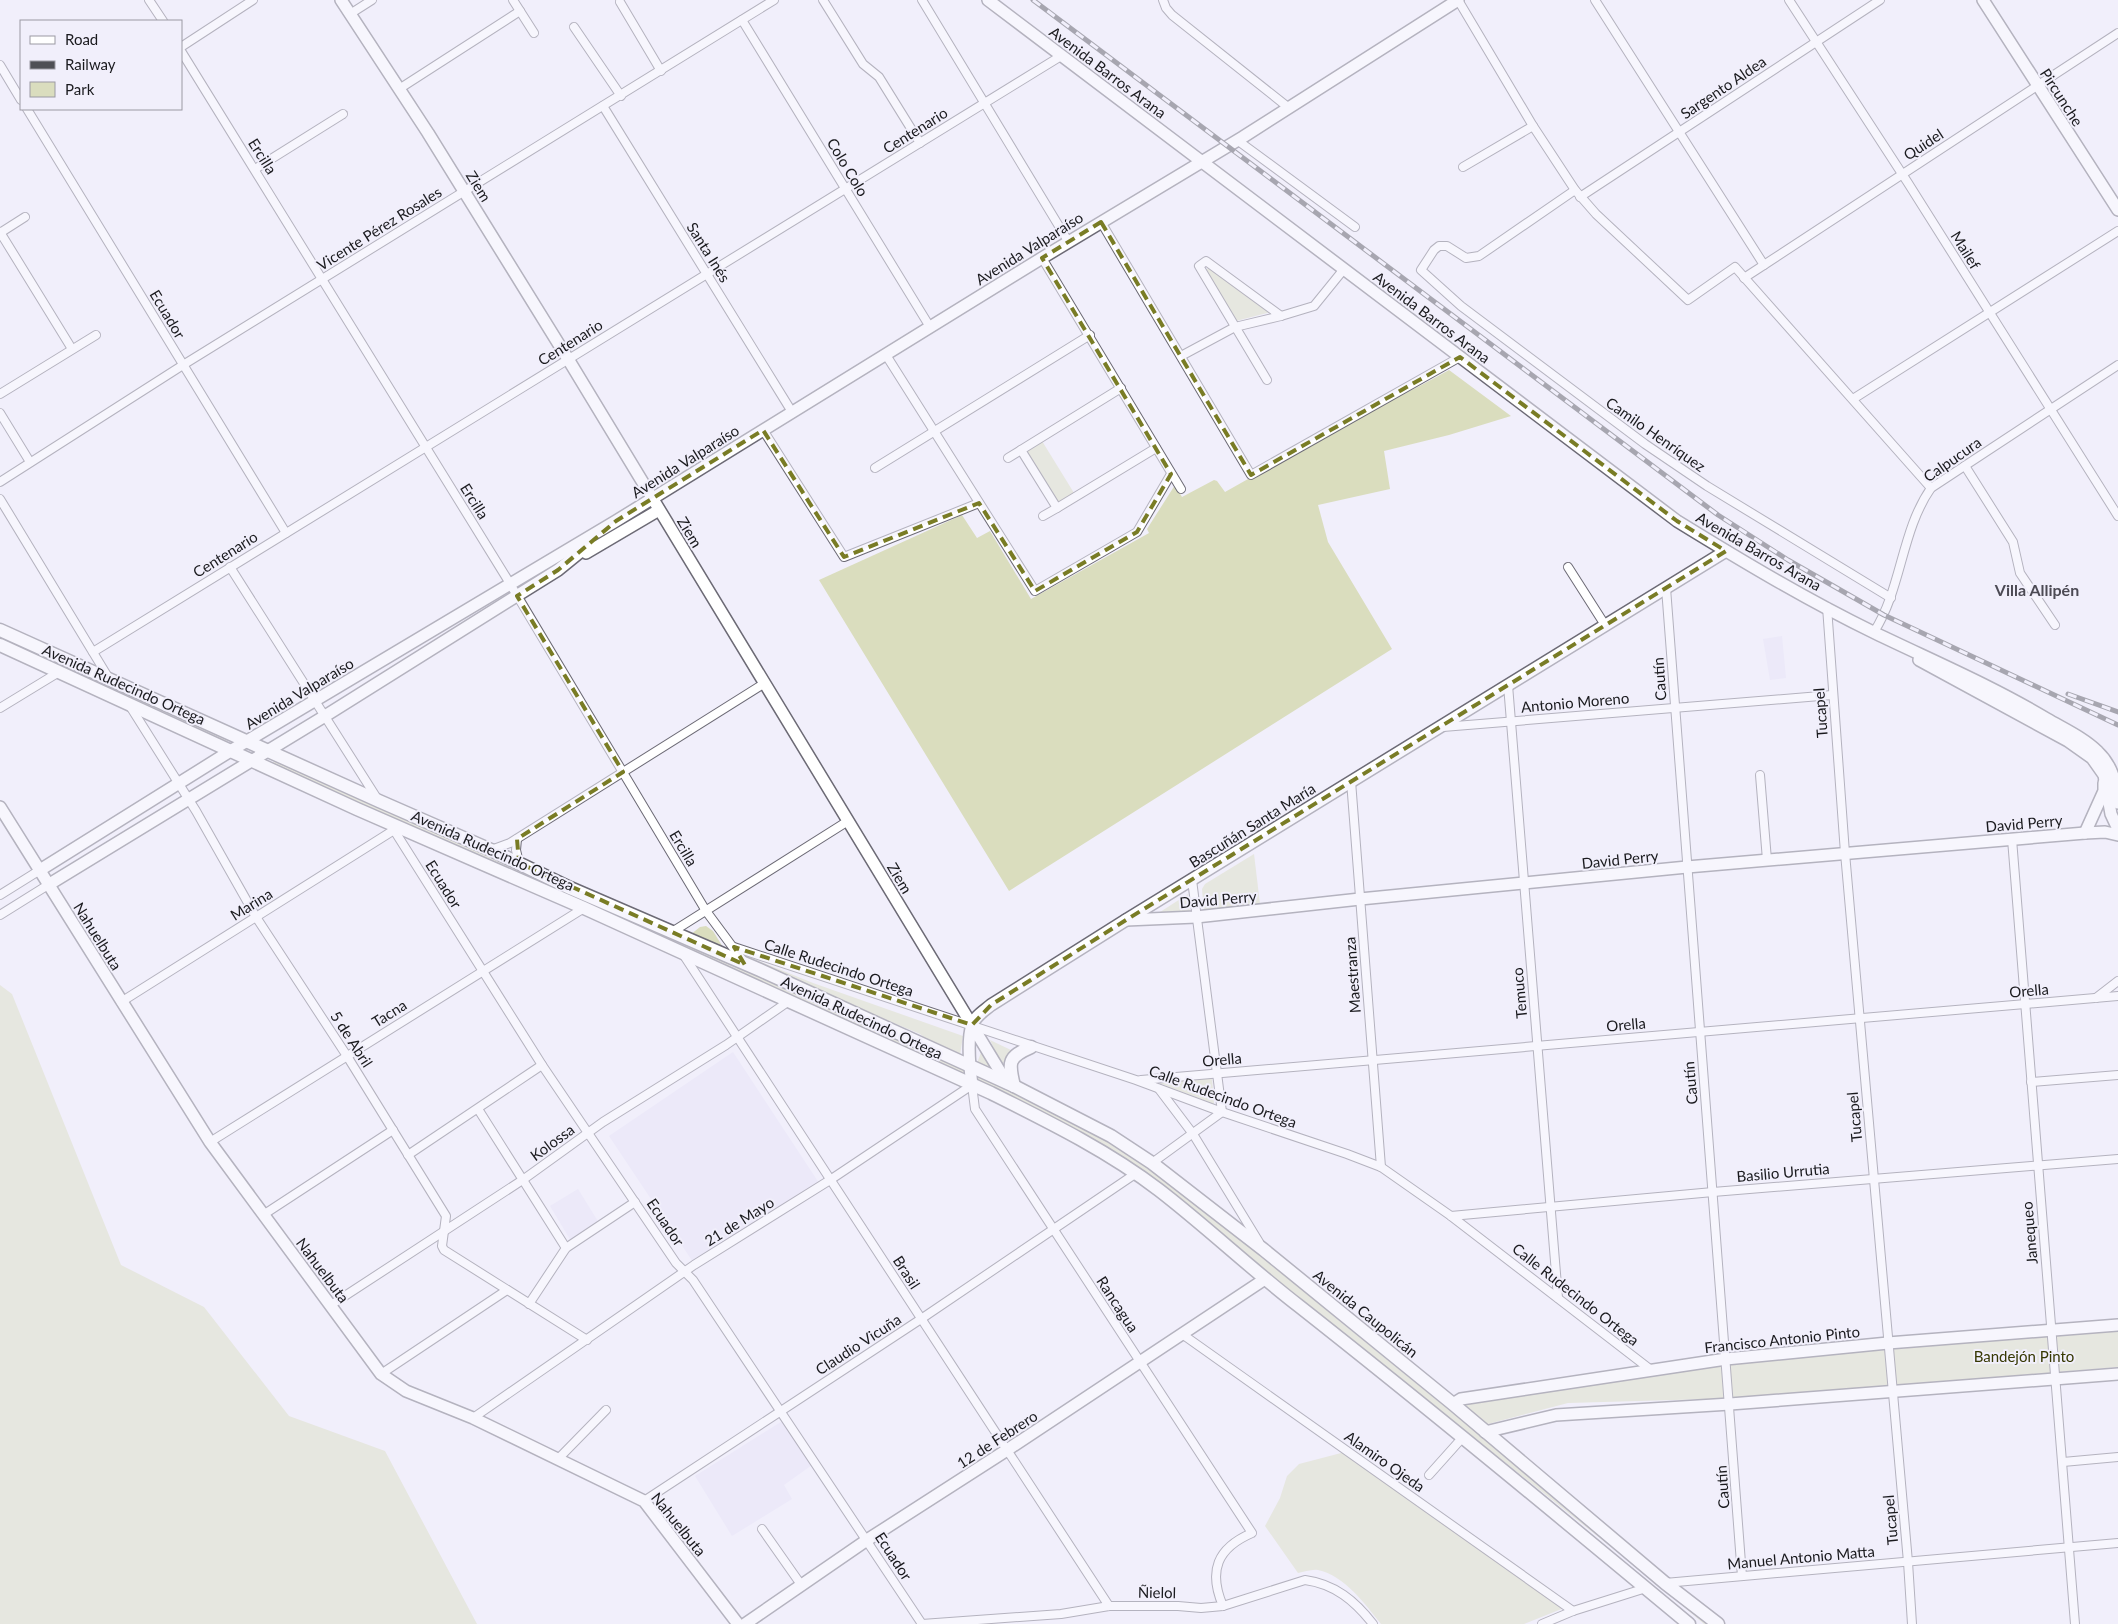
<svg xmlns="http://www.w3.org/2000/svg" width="2118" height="1624" viewBox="0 0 2118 1624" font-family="Lato,sans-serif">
<rect width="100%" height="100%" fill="#f1effb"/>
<g fill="#e6e2f6">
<polygon points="1782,636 1786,678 1770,680 1763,639"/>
<polygon points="733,1052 819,1183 693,1262 609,1136"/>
<polygon points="578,1189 599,1223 571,1241 550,1206"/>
<polygon points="784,1420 812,1465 784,1485 792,1499 732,1536 695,1476"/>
</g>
<g fill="#daddbe">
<polygon points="1209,267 1271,312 1236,321 1206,270"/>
<path d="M1449 370 1511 416 1449 435 1384 451 1390 489 1318 505 1328 542 1392 649 1009 891 819 580 962 515 977 538 990 531 1031 599 1149 533 1147 529 1175 485 1182 497 1214 480 1217 481 1225 492C1258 474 1291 454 1324 435 1366 413 1408 393 1449 370Z"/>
<polygon points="1042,441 1074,493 1058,503 1026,451"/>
<polygon points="0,635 228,741 224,743 0,639"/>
<path d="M276 761 498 858 1006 1088 1109 1139 1153 1170 1262 1254 1342 1323 1713 1624H1704L1651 1579 1268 1273 1159 1183C1103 1139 1040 1109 975 1080L271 763Z"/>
<polygon points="1254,854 1260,904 1204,911 1202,889 1205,884"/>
<polygon points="1188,894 1190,912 1154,916"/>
<polygon points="706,926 713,931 726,952 690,935 700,927"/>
<polygon points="742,954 813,983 963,1036 960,1055 929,1041 920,1034 748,962"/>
<polygon points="0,985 12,994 121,1265 204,1307 289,1416 385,1451 477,1624 0,1624"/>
<polygon points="990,1040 1013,1051 1006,1057 1002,1066"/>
<polygon points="983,1047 997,1075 976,1066"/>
<polygon points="1212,1077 1214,1104 1159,1083"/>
<polygon points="2118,1329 2118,1367 1745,1398 1568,1403 1484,1425 1462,1409 1465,1404 1709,1366"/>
<path d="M1345 1452 1564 1608 1524 1624H1381C1366 1605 1344 1575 1318 1570 1312 1569 1304 1572 1298 1573L1265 1526 1280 1498 1287 1476 1299 1464Z"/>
</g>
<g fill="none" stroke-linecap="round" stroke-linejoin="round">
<g stroke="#6c6a75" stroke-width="10">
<g id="street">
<polyline points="149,0 163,21"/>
<polyline points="513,0 534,33"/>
<polyline points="823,0 863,64 879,77 920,143"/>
<polyline points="922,0 1068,241"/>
<polyline points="1163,0 1166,8 1172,15 1289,108"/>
<polyline points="1458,0 1533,126 1575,190 1596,214 1688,300 1735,267 1931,488"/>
<polyline points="1595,0 1764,265"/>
<polyline points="1789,0 1908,183 2118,516"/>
<polyline points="620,2 661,71"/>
<polyline points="350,14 372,0"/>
<polyline points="742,20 930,327"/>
<polyline points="574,27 621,96"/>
<polyline points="181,47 253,0"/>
<polyline points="181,51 506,577 706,911 743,961"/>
<polyline points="0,65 21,100"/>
<polyline points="399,89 520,11"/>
<polyline points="603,106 792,412"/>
<polyline points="27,109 286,533"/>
<polyline points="1237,140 1355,227"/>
<polyline points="1463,167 1533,126"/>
<polyline points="255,169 343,114"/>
<polyline points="1575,190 1479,256 1466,258 1447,246 1439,246 1434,250 1421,270 1461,306 1645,444 1707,486 1891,598"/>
<polyline points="1580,197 1880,0"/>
<polyline points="1101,222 1251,475 1460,357"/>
<polyline points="0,232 72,349"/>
<polyline points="0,233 25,217"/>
<polyline points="1042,258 1181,489"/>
<polyline points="1744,278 2118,33"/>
<polyline points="886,355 1035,591 1137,532 1171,474"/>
<polyline points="1181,356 1235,327 1281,316 1314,306 1344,269"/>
<polyline points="1267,380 1199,266 1206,261 1281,316"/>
<polyline points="1121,388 1021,450 1057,508 1156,448"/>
<polyline points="0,394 96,335"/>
<polyline points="1853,399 2118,231"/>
<polyline points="0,413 30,462"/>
<polyline points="763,430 844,557 979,503"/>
<polyline points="1008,458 1021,450"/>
<polyline points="1965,466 2013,542 2020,573 2055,625"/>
<polyline points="875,468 1090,335"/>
<polyline points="0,482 183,365 774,0"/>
<polyline points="0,499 108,677"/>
<polyline points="1043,516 1057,508"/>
<polyline points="230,567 378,800"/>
<polyline points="1568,567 1605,625"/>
<polyline points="1666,588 1742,1576"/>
<polyline points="1827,607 1845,853 1908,1562 1912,1624"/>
<path d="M1874 632C1902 588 1901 531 1931 488L2118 365"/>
<polyline points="93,652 1061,56"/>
<polyline points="1508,685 1558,1298"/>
<polyline points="130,706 196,811 256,917 347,1056 446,1216 442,1246 444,1250 587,1340"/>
<polyline points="0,708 59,672"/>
<polyline points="1443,727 1832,695"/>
<polyline points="1760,775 1767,860"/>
<polyline points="1351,781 1381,1167"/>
<polyline points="394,830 542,1065 676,1263 693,1280 922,1624"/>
<polyline points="517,839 516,850 519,863"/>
<polyline points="2012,839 2075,1624"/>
<polyline points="491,850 510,843 765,683"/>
<polyline points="0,895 40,870"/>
<polyline points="0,915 48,885"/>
<polyline points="672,932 848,821"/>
<polyline points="734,947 1136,1080 1222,1112 1347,1154 1381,1167 1451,1216 1651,1370"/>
<polyline points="683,954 1109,1606"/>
<polyline points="2096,998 2118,981"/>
<polyline points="121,1002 394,830"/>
<polyline points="1141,1080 2118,996"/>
<polyline points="2031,1082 2118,1075"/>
<polyline points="1159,1089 1193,1134 1259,1242"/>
<polyline points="478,1109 566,1248"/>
<polyline points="210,1142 584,908"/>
<polyline points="408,1155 542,1065"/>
<polyline points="1152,1163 1222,1112 1192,880"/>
<polyline points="263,1215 393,1130"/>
<polyline points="1451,1216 1713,1192 2118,1159"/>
<polyline points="529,1304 566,1248 635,1202"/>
<polyline points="331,1305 524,1179 603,1122 726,1045 789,1001"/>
<polyline points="1182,1334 1573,1611"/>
<polyline points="381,1374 507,1290"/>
<path d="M473 1418 694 1265 830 1180 972 1085 975 1109 1252 1533C1217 1548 1208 1571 1223 1606"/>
<polyline points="558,1459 606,1410"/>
<polyline points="2063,1462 2118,1457"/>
<polyline points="1429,1475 1463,1437"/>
<polyline points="644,1501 921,1319 1135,1174"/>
<polyline points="762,1529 802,1586"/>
<polyline points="1665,1583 2118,1543"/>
<path d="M922 1624 1061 1614 1109 1606H1178L1201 1608 1223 1606 1305 1580C1335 1584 1355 1601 1373 1624"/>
<polyline points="1542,1624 1573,1611 1646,1588"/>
</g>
</g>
<g stroke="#6c6a75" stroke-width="14">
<g id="secondary">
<polyline points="341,0 428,133 568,359 1007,1083"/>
<path d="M988 0 1677 521C1742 561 1807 600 1875 633 1933 661 1992 686 2047 719 2064 729 2084 738 2098 752 2113 766 2116 784 2118 803"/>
<polyline points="1983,0 2118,210"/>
<polyline points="586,553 659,510"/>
<polyline points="1919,660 2068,741 2092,758 2104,775 2111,814 2118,829"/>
<polyline points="0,807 210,1142 381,1374 406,1391 473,1418 644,1501 738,1624"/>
<polyline points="2085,833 2104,791 2104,783"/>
<polyline points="40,870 232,750 616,521 1042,258 1243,137 1458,0"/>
<polyline points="48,885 325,716 558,570 590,544"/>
<polyline points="1126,920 1196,917 1360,899 1687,867 2085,833 2105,832 2118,835"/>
<path d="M972 1085C970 1070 967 1040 972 1025 975 1016 984 1011 991 1005L1126 920 1726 551"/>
<polyline points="1453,1404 1461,1399 1726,1359 1888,1343 2118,1325"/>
<polyline points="1485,1432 1556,1415 1730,1404 2118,1374"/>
<polyline points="745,1624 867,1540 1007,1450 1265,1279"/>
</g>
</g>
<g stroke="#6c6a75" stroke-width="15">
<g id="primary">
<polyline points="0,630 379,801 491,850 570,888 760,970 1014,1086 1111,1136 1152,1163 1264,1250 1453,1404 1665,1583 1718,1624"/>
<path d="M0 645 357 809 584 908 991 1093C1049 1122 1108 1151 1159 1190 1207 1227 1251 1269 1299 1306 1431 1410 1560 1517 1689 1624"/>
<path d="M1014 1086C1008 1062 1008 1057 1031 1047"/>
</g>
</g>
<use href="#street" stroke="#fff" stroke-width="8"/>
<use href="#secondary" stroke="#fff" stroke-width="11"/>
<use href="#primary" stroke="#fff" stroke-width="12"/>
<g stroke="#4f4f55" stroke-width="5">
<g id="rail">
<polyline points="1033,0 1718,515 1788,560 1884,615 2118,725"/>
<polyline points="2068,694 2118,712"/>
</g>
</g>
<use href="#rail" stroke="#f1effb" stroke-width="3" stroke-dasharray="9" stroke-linecap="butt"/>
</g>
<path d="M0 0H2118V1624H0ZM1101 222 1251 475 1460 357 1677 521 1726 551 1126 920 991 1005 972 1025 734 947 745 965 519 863 517 839 623 772 517 596 558 570 616 521 763 430 844 557 979 503 1035 591 1137 532 1171 474 1042 258Z" fill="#f1effb" fill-opacity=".55" fill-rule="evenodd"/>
<path fill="none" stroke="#797c25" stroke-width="4" stroke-dasharray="10 6" stroke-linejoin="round" d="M1101 222 1251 475 1460 357 1677 521 1726 551 1126 920 991 1005 972 1025 734 947 745 965 519 863 517 839 623 772 517 596 558 570 616 521 763 430 844 557 979 503 1035 591 1137 532 1171 474 1042 258Z"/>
<g text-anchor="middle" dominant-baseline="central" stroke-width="4" stroke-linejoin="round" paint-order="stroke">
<g font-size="15" fill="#1a1a1e" stroke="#f1effb">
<text transform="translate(1108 72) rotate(37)">Avenida Barros Arana</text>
<text transform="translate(1723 87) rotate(-34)">Sargento Aldea</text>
<text transform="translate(2062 97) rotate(57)">Pircunche</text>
<text transform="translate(915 130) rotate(-32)">Centenario</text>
<text transform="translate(1923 144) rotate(-33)">Quidel</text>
<text transform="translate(263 156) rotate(58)">Ercilla</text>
<text transform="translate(848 167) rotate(59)">Colo Colo</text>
<text transform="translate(479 186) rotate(58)">Ziem</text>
<text transform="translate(379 228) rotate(-32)">Vicente Pérez Rosales</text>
<text transform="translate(1029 248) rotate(-32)">Avenida Valparaíso</text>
<text transform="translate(1966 250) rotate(58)">Mailef</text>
<text transform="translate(709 252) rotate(58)">Santa Inés</text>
<text transform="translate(168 314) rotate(59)">Ecuador</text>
<text transform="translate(1432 317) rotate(37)">Avenida Barros Arana</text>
<text transform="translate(570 342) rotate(-32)">Centenario</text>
<text transform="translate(1656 434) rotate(35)">Camilo Henríquez</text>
<text transform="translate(1952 459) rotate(-35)">Calpucura</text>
<text transform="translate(685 461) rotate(-32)">Avenida Valparaíso</text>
<text transform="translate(475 501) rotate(58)">Ercilla</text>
<text transform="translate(690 532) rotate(59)">Ziem</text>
<text transform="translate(1759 551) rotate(30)">Avenida Barros Arana</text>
<text transform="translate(225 554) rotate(-32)">Centenario</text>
<text transform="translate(1659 679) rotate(-94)">Cautín</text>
<text transform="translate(124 684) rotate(24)">Avenida Rudecindo Ortega</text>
<text transform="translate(299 693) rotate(-31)">Avenida Valparaíso</text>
<text transform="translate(1575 702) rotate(-5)">Antonio Moreno</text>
<text transform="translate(1820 713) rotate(-94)">Tucapel</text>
<text transform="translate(2024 823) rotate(-5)">David Perry</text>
<text transform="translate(1252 825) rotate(-32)">Bascuñán Santa María</text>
<text transform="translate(684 848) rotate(59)">Ercilla</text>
<text transform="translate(493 850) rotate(24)">Avenida Rudecindo Ortega</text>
<text transform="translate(1620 859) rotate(-6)">David Perry</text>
<text transform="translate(900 878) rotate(59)">Ziem</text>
<text transform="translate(444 884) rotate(58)">Ecuador</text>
<text transform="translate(1218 899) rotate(-5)">David Perry</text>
<text transform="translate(251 904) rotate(-32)">Marina</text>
<text transform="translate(98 936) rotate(58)">Nahuelbuta</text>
<text transform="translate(839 967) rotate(18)">Calle Rudecindo Ortega</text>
<text transform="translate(1352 975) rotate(-94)">Maestranza</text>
<text transform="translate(2029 990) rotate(-5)">Orella</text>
<text transform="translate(1519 993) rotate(-95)">Temuco</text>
<text transform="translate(389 1013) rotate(-32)">Tacna</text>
<text transform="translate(862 1017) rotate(25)">Avenida Rudecindo Ortega</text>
<text transform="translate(1626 1024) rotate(-5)">Orella</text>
<text transform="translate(352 1039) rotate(57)">5 de Abril</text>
<text transform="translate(1222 1059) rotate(-5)">Orella</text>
<text transform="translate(1690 1083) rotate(-95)">Cautín</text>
<text transform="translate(1223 1096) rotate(20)">Calle Rudecindo Ortega</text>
<text transform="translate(1854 1117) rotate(-95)">Tucapel</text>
<text transform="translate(552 1142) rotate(-36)">Kolossa</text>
<text transform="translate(1783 1172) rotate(-5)">Basilio Urrutia</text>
<text transform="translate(739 1221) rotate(-32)">21 de Mayo</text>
<text transform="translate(666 1222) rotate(56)">Ecuador</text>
<text transform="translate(2029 1233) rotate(-95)">Janequeo</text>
<text transform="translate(323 1270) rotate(53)">Nahuelbuta</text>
<text transform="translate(907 1272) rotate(57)">Brasil</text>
<text transform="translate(1576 1294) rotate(38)">Calle Rudecindo Ortega</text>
<text transform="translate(1118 1304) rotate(57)">Rancagua</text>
<text transform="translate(1366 1313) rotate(39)">Avenida Caupolicán</text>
<text transform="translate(1782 1339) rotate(-6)">Francisco Antonio Pinto</text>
<text transform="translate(858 1344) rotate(-33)">Claudio Vicuña</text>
<text transform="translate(997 1439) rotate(-33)">12 de Febrero</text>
<text transform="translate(1385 1461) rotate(35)">Alamiro Ojeda</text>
<text transform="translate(1722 1487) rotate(-94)">Cautín</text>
<text transform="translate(1890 1520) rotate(-95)">Tucapel</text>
<text transform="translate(679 1524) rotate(51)">Nahuelbuta</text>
<text transform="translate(894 1556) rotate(57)">Ecuador</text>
<text transform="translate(1801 1557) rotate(-5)">Manuel Antonio Matta</text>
<text transform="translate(1157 1592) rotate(1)">Ñielol</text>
</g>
<g font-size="15" fill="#363802" stroke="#f1effb">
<text x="2024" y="1356">Bandejón Pinto</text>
</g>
<g font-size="16" font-weight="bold" fill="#4c4a54" stroke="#f1effb">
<text x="2037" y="589">Villa Allipén</text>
</g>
</g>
<rect x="20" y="20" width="162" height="90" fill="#f1effb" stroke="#9b9aa3"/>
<rect x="30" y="36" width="25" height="8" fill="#ffffff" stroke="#9b9aa3"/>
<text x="65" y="45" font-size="15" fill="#1a1a1e">Road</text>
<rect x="30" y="61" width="25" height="8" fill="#4f4f55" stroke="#9b9aa3"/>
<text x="65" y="70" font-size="15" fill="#1a1a1e">Railway</text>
<rect x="30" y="82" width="25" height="15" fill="#daddbe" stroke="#9b9aa3"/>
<text x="65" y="95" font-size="15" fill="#1a1a1e">Park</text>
</svg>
